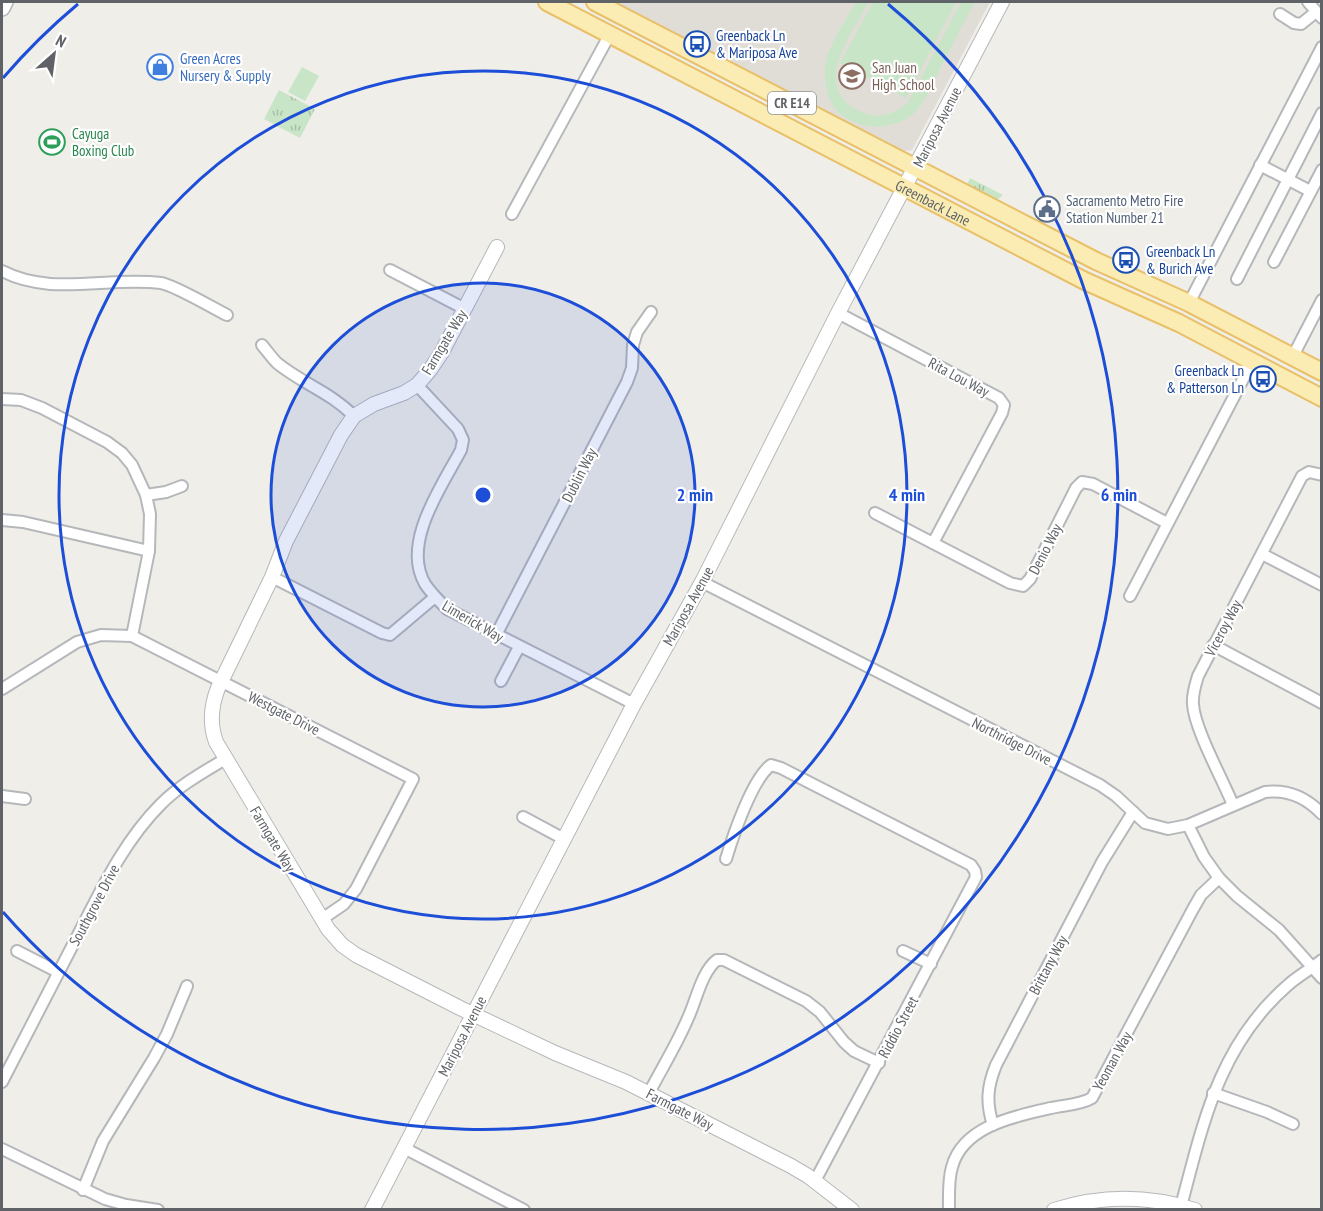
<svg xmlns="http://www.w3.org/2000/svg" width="1323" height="1211" viewBox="0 0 1323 1211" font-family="'PT Sans Narrow',sans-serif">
<defs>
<pattern id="grass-tufts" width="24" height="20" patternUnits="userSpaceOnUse" patternTransform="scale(1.5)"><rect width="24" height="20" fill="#c8e6c7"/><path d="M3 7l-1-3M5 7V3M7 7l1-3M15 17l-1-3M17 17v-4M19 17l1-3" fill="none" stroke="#a6bea5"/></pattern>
</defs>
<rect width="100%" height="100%" fill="#f0eee8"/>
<polygon fill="#e0ddd6" points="610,2 990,2 912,150 899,152"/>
<g fill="url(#grass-tufts)">
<polygon points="279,90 315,109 300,138 264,119"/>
<polygon points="970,178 1003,195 997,200 967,184"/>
</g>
<g fill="#c8e6c7">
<path d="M856 2H869C852 33 810 87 859 111 877 120 891 115 907 104L961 2H975C962 26 949 50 937 75 930 88 924 104 913 114 891 131 858 131 837 111 827 100 824 81 825 68 826 48 846 20 856 2Z"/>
<polygon points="873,2 956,2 906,98 840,63"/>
<polygon points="302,67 319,76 305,101 288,92"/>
</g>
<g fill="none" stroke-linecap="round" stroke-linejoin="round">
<g stroke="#b5b8bb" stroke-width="14">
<g id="minor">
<polyline points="1308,2 1322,18"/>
<polyline points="1280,14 1294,23 1301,24 1316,12"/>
<polyline points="1260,165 1310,191"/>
<polyline points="512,214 610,34"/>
<polyline points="1274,262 1322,170"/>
<polyline points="390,270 465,309"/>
<path d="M2 271C52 297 107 276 161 283 174 285 213 308 227 315"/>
<polyline points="1237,279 1322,113"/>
<polyline points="1189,303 1322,47"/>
<polyline points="838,313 999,398 1004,405 1002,413 933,543"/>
<path d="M262 345C267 351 272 358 277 363 303 384 330 392 354 416"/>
<polyline points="1293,356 1322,300"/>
<path d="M417 385 458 429 463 440 461 450C442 486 401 543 425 584 431 593 439 601 447 609L634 704"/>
<polyline points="2,399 21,400 42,408 107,442 122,453 132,465 146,495 150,514 149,551 132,636"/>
<polyline points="146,495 166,492 182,486"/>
<polyline points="875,513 1010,583 1023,586 1030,579 1076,488 1082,482 1093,484 1167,523"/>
<polyline points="2,520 23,522 149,551"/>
<polyline points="1262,554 1322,585"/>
<polyline points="272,577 382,633 390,635 435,597"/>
<path d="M702 582 1100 785 1116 796 1145 823 1168 829 1188 825 1265 792C1288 789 1306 797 1322 814"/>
<polyline points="1130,596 1252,362"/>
<polyline points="496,635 627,382 632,368 633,345 637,332 651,312"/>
<polyline points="1213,645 1322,703"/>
<polyline points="501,681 519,647"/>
<polyline points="2,689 77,642 101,635 132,636 413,779 356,889 344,904 322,919"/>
<polyline points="2,796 25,799"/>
<path d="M1233 805C1223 780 1194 728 1193 704 1192 695 1195 686 1198 676L1302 476 1309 472 1322 475"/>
<polyline points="523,817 564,839"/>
<polyline points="1188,825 1204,857 1219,878 1237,896 1279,930 1322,978"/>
<path d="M726 859C733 836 752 779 771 765L781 768 971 865 975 871 976 877 815 1181"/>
<polyline points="17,951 58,972"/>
<polyline points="903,951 931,964"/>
<path d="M2 1082C28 1031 54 981 80 931 103 886 125 840 161 804 180 785 202 773 225 759"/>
<path d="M649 1093C662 1068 677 1044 688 1018 696 1001 702 971 717 960H724L806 1001 820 1012 844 1042 854 1051 879 1063"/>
<polyline points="1213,1093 1267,1112 1293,1124"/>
<path d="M993 1125C986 1103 987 1087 996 1065L1102 862 1133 812"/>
<polyline points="404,1148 524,1210"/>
<polyline points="2,1149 105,1199 126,1205 158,1210"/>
<polyline points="83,1190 103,1141 154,1058 167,1034 187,986"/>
<path d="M949 1210C949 1196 948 1180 952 1167 963 1126 1015 1116 1051 1108 1065 1105 1080 1105 1092 1098L1193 909 1201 895 1219 878"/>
<path d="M1180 1210C1203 1124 1218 1046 1288 985 1298 976 1311 969 1322 960"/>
</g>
</g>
<g stroke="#b5b8bb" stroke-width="16">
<g id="tertiary">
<path d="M497 247 442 352 430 370 417 385 404 393 374 404 354 416 341 435 286 541 272 577 218 688C211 706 209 723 216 742L328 929 342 945 356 955 460 1008 555 1053 626 1082 791 1166 808 1176 852 1210"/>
<polyline points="372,1210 634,704 702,582 838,313 1002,2"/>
<path d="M1054 1210C1101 1195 1148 1195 1195 1210"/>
</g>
</g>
<g stroke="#b4b7bb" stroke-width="18">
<polyline id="secondary" points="2,8 5,2"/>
</g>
<g stroke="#e9c069" stroke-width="20">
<g id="primary">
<path id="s1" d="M547 2 1085 281 1179 323 1322 398"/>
<polyline points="595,2 1096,261 1189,303 1322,372"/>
</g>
</g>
<use href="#minor" stroke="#fff" stroke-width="10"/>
<use href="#tertiary" stroke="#fff" stroke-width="14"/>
<use href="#secondary" stroke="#fff" stroke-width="15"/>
<use href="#primary" stroke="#faecb3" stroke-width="16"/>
</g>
<circle cx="483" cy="495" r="212" fill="#1d4ed8" fill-opacity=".12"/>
<g fill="none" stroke="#1d4ed8" stroke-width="3">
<circle cx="483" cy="495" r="212"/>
<circle cx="483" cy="495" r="424"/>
<path d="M3 78A636 636 0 0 1 78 4M888 4A636 636 0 1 1 3 912"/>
</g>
<defs>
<g id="bus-ring" transform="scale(1.35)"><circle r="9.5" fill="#fff" stroke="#1a4fb4" stroke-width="1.5"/><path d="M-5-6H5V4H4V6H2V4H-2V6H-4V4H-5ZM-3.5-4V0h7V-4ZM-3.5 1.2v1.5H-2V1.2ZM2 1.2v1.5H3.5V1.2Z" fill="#1a4fb4"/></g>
<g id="shop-ring" transform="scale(1.35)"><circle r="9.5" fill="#fff" stroke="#3f7fe0" stroke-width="1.5"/><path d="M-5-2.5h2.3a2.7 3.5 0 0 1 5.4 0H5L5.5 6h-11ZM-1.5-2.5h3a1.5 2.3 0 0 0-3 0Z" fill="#3f7fe0"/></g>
<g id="school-ring" transform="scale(1.35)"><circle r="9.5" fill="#fff" stroke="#8d6e63" stroke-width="1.5"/><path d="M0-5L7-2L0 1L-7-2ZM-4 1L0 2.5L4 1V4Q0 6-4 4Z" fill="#8d6e63"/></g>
<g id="stadium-ring" transform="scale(1.35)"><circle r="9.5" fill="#fff" stroke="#2e9e5b" stroke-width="1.5"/><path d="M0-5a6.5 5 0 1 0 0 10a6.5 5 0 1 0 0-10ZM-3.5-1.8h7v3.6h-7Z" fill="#2e9e5b"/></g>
<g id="civic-ring" transform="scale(1.35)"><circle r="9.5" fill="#fff" stroke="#5c6f8a" stroke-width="1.5"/><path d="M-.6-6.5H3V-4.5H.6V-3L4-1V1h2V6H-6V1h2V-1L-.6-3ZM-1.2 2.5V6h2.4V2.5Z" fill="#5c6f8a"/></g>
</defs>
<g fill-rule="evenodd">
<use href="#bus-ring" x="697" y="44"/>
<use href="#shop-ring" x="160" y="67"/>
<use href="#school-ring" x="852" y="76"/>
<use href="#stadium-ring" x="52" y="142"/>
<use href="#civic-ring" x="1047" y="209"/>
<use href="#bus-ring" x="1126" y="260"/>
<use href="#bus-ring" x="1263" y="379"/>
</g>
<g text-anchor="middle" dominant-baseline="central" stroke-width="4.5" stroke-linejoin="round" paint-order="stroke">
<rect fill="#fff" stroke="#8f9295" stroke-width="1.5" x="768" y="92" width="48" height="22" rx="4.5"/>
<g font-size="14" font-weight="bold" fill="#5f6367">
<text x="792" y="103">CR E14</text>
</g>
<g font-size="15" fill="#164399" stroke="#fff" text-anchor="start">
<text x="716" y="35">Greenback Ln<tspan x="716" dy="17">&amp; Mariposa Ave</tspan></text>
<text x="1146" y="251">Greenback Ln<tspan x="1146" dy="17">&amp; Burich Ave</tspan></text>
<text x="1244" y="370" text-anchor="end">Greenback Ln<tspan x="1244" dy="17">&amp; Patterson Ln</tspan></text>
</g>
<g font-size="15" fill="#366cbe" stroke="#fff" text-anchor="start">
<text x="180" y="58">Green Acres<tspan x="180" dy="17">Nursery &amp; Supply</tspan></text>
</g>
<g font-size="15" fill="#785e54" stroke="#fff" text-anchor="start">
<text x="872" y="67">San Juan<tspan x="872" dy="17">High School</tspan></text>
</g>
<g font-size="15" fill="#5f6367" stroke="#fff">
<text transform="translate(937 127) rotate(-63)">Mariposa Avenue</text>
<text stroke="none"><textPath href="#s1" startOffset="435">Greenback Lane</textPath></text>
<text transform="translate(444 342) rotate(-59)">Farmgate Way</text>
<text transform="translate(959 377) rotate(28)">Rita Lou Way</text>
<text transform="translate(579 475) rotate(-63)">Dublin Way</text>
<text transform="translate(1045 549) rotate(-63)">Denio Way</text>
<text transform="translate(688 606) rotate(-61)">Mariposa Avenue</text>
<text transform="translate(473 621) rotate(30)">Limerick Way</text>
<text transform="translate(1223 628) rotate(-62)">Viceroy Way</text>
<text transform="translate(284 713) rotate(27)">Westgate Drive</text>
<text transform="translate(1012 741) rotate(27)">Northridge Drive</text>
<text transform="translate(273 839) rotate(59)">Farmgate Way</text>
<text transform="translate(94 905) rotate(-62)">Southgrove Drive</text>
<text transform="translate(1048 965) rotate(-62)">Brittany Way</text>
<text transform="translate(898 1027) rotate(-62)">Riddio Street</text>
<text transform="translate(462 1036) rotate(-63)">Mariposa Avenue</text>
<text transform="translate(1112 1061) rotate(-61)">Yeoman Way</text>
<text transform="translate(680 1109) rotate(27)">Farmgate Way</text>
</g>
<g font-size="15" fill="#27864d" stroke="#fff" text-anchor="start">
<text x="72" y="133">Cayuga<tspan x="72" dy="17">Boxing Club</tspan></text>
</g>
<g font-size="15" fill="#4e5e75" stroke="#fff" text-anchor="start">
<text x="1066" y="200">Sacramento Metro Fire<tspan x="1066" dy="17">Station Number 21</tspan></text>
</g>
</g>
<circle cx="483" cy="495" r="9" fill="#1d4ed8" stroke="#fff" stroke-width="3"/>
<g font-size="18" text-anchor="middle" font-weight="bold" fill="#1d4ed8" stroke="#fff" stroke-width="4.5" stroke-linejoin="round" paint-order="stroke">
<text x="695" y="501">2 min</text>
<text x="907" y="501">4 min</text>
<text x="1119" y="501">6 min</text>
</g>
<rect width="1323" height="1211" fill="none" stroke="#5f6367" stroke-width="6"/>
<g transform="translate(54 54) rotate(28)" stroke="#ffffff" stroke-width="4.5" paint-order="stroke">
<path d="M0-4.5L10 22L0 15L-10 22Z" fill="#5f6367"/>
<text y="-9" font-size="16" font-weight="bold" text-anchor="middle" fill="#5f6367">N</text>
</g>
</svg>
